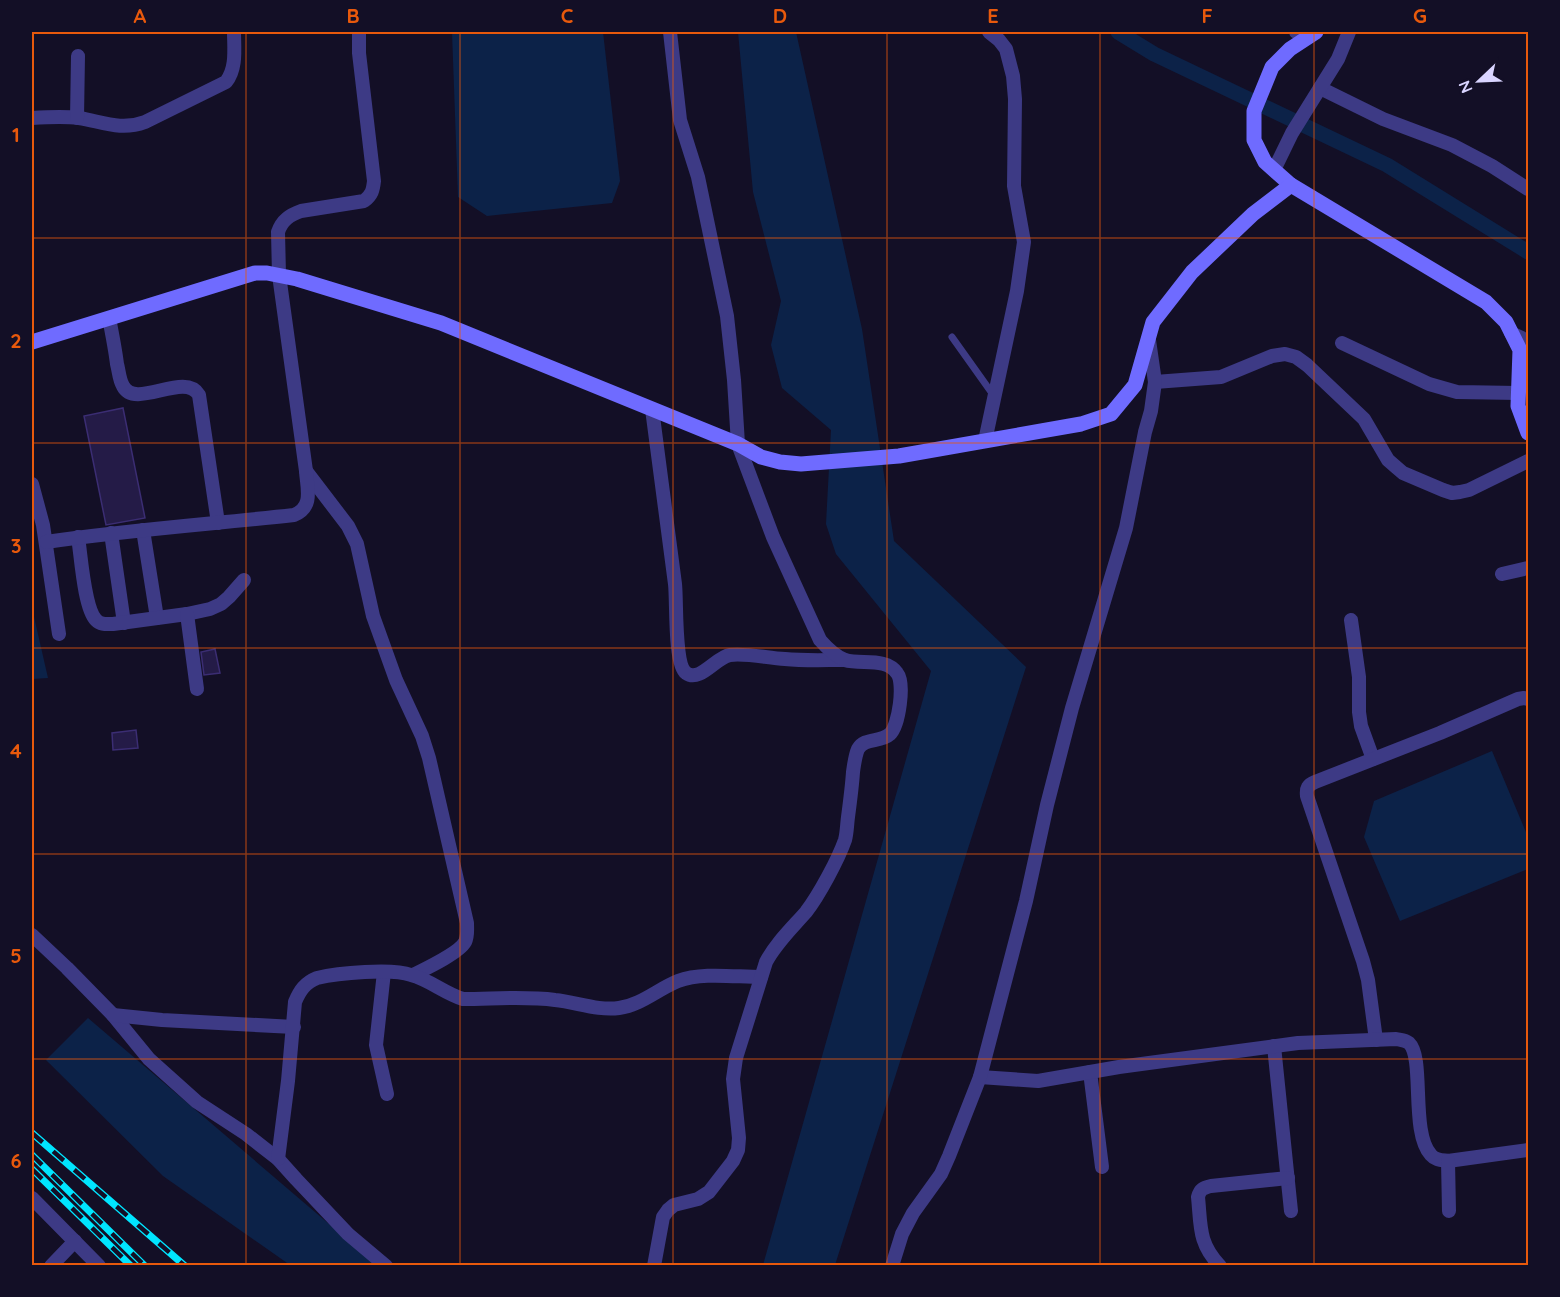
<svg xmlns="http://www.w3.org/2000/svg" width="1560" height="1297" viewBox="0 0 1560 1297" font-family="Quicksand,sans-serif">
<rect width="100%" height="100%" fill="#130f26"/>
<g fill="#0c2248">
<polygon points="452,32 603,32 620,181 612,203 487,216 458,197"/>
<polygon points="738,32 796,32 862,329 894,541 1026,667 835,1265 763,1265 931,671 836,554 826,524 831,430 782,388 771,345 781,301 753,192"/>
<polygon points="32,608 48,678 32,679"/>
<polygon points="1492,751 1528,837 1528,869 1400,921 1364,837 1374,801"/>
<polygon points="88,1018 377,1265 290,1265 163,1176 46,1060"/>
</g>
<g fill="none" stroke-linecap="round" stroke-linejoin="round">
<polyline stroke="#0c2248" stroke-width="15" points="1118,32 1154,54 1387,165 1528,252"/>
</g>
<g fill="#241b47" stroke="#3b2d73" stroke-width="1.5">
<polygon points="123,408 145,518 106,525 84,416"/>
<polygon points="215,649 220,673 204,675 201,652"/>
<polygon points="136,730 138,748 113,750 112,733"/>
</g>
<g fill="none" stroke-linecap="round" stroke-linejoin="round">
<polyline stroke="#3d3a85" stroke-width="7" points="952,337 994,396"/>
<g stroke="#3d3a85" stroke-width="14">
<polyline points="1296,32 1308,36"/>
<polyline points="1320,88 1383,119 1452,145 1492,166 1528,189"/>
<path d="M32 118C47 117 64 116 79 118 103 122 121 131 145 122L226 82C237 68 234 48 234 32"/>
<polyline points="77,118 78,56"/>
<polyline points="1274,170 1292,133 1338,59 1349,32"/>
<path d="M109 318C112 333 115 348 117 364 119 371 119 379 123 386 135 410 185 371 199 395L218 523"/>
<polyline points="1511,333 1528,341"/>
<polyline points="1342,343 1429,384 1457,392 1518,393"/>
<polyline points="1155,382 1221,377 1272,356 1285,354 1296,357 1307,365 1364,419 1388,460 1396,467 1403,473 1443,490 1452,493 1460,492 1469,490 1528,461"/>
<path d="M652 409 675 584C677 601 674 664 686 673 700 683 716 657 730 655 747 653 767 658 785 659 804 661 825 660 844 660"/>
<polyline points="985,441 1017,291 1024,242 1014,186 1015,99 1013,76 1006,49 999,40 989,32"/>
<path d="M306 471 348 526 357 544 373 616 396 680 422 736 429 758 467 923C467 930 468 936 465 942 459 953 425 969 413 975"/>
<polyline points="32,484 43,525 59,634"/>
<polyline points="143,530 157,618"/>
<polyline points="111,533 124,623"/>
<path d="M78 537C81 555 84 608 96 620 101 625 106 624 113 624L187 614 210 609 221 604 229 597 244 580"/>
<path d="M46 542C128 530 212 524 294 515 314 507 307 488 306 471L279 275 278 232C282 220 290 215 301 211L364 201C372 195 373 190 374 181L359 53V32"/>
<polyline points="1502,574 1528,568"/>
<polyline points="187,614 197,689"/>
<polyline points="1351,620 1359,677 1359,712 1361,726 1373,759"/>
<polyline points="32,935 67,968 113,1015 149,1059 197,1102 246,1134 278,1159 296,1179 348,1234 386,1266"/>
<polyline points="384,972 376,1045 387,1094"/>
<polyline points="113,1015 162,1020 294,1027"/>
<path d="M1376 1040 1368 980 1363 961 1307 796C1306 788 1308 785 1315 782L1440 733 1518 699 1524 698 1528 699"/>
<polyline points="1274,1046 1291,1211"/>
<polyline points="1090,1072 1102,1167"/>
<path d="M980 1077 1038 1081 1119 1067 1298 1043 1396 1039C1400 1040 1405 1040 1409 1043 1425 1058 1410 1133 1431 1155 1435 1160 1442 1160 1448 1161L1528 1150"/>
<path d="M278 1159 288 1081 295 1002C300 990 305 983 317 978 338 973 392 968 411 975 430 980 444 993 463 999 493 999 525 996 555 1000 576 1002 598 1011 619 1008 641 1005 658 989 678 981 702 972 735 977 761 977"/>
<polyline points="1448,1161 1449,1211"/>
<polyline points="32,1198 99,1266"/>
<polyline points="51,1266 75,1241"/>
<path d="M654 1266 663 1217 668 1210 674 1205 698 1199 709 1192 733 1161 738 1150 739 1138 733 1079 736 1058 766 962C776 943 792 928 806 912 819 895 838 860 845 840 847 833 847 824 848 817 850 802 852 787 853 772 854 765 855 756 858 749 865 737 880 743 890 734 899 725 905 683 897 673 886 657 861 665 845 660 835 656 827 648 820 640L773 537 738 444 734 380 727 316 698 177 680 120 670 32"/>
<polyline points="892,1266 902,1234 913,1213 941,1174 949,1156 980,1077 1026,901 1047,805 1072,708 1126,528 1145,432 1151,411 1155,382 1149,340"/>
<path d="M1220 1266C1198 1243 1201 1226 1198 1197 1200 1189 1203 1188 1211 1186L1288 1178"/>
</g>
<g stroke="#6f6bff" stroke-width="15">
<polyline points="1316,32 1290,49 1272,67 1254,111 1254,140 1265,162 1291,185 1486,302 1506,322 1520,350 1518,406 1528,433"/>
<polyline points="32,342 255,273 267,273 297,279 441,323 738,444 761,457 780,462 801,464 899,456 1081,424 1111,414 1135,385 1153,322 1192,272 1253,214 1291,185"/>
</g>
<g stroke="#00e5ff" stroke-width="7">
<g id="rail">
<polyline points="32,1133 185,1266"/>
<polyline points="32,1155 145,1266"/>
<polyline points="32,1169 131,1266"/>
</g>
</g>
<use href="#rail" stroke="#130f26" stroke-width="4.5" stroke-dasharray="14" stroke-linecap="butt"/>
</g>
<path fill="none" stroke="#e8590c" stroke-width="1.5" stroke-opacity="0.55" d="M246 32V1266M460 32V1266M673 32V1266M887 32V1266M1100 32V1266M1314 32V1266M32 238H1528M32 443H1528M32 648H1528M32 854H1528M32 1059H1528"/>
<rect width="1560" height="1297" fill="none" stroke="#130f26" stroke-width="66"/>
<g transform="translate(1479 81) rotate(247)" stroke="#130f26" stroke-width="4.5" paint-order="stroke">
<path d="M0-4.5L10 22L0 15L-10 22Z" fill="#d9d4ff"/>
<text y="-9" font-size="16" font-weight="bold" text-anchor="middle" fill="#d9d4ff">N</text>
</g>
<rect x="33" y="33" width="1494" height="1231" fill="none" stroke="#e8590c" stroke-width="2"/>
<g font-size="20" text-anchor="middle" font-weight="bold" fill="#e8590c">
<text x="140" y="23">A</text>
<text x="353" y="23">B</text>
<text x="567" y="23">C</text>
<text x="780" y="23">D</text>
<text x="993" y="23">E</text>
<text x="1207" y="23">F</text>
<text x="1420" y="23">G</text>
<text x="16" y="142">1</text>
<text x="16" y="348">2</text>
<text x="16" y="553">3</text>
<text x="16" y="758">4</text>
<text x="16" y="963">5</text>
<text x="16" y="1168">6</text>
</g>
</svg>
